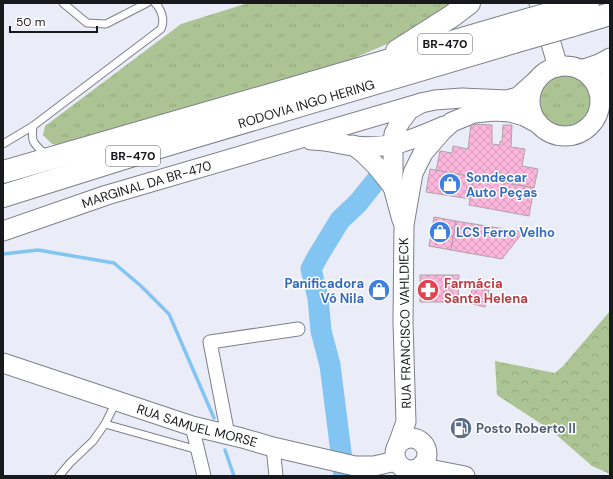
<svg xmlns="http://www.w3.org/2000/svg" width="613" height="479" viewBox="0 0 613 479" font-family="'DM Sans',sans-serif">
<defs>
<pattern id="grass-tufts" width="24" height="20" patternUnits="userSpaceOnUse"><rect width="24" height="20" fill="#acc493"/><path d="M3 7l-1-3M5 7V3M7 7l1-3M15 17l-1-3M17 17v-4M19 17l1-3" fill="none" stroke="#93a87e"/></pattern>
<pattern id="forest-crowns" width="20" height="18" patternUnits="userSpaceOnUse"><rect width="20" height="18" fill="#acc493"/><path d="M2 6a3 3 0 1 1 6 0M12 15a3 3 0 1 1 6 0" fill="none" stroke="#93a87e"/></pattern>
<pattern id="building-cross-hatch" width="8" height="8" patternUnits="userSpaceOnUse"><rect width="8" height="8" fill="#fcb6dc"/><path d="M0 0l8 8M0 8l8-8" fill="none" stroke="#d79cbc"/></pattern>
</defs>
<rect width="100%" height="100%" fill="#eaedf8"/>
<g fill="url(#grass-tufts)">
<polygon points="248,3 454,3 403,37 343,63 58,146 51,143 43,135 45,126 181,24"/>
<circle cx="566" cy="101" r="26"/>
</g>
<polygon fill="url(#forest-crowns)" points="610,311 610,474 592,466 552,431 497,395 495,361 555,373 563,366"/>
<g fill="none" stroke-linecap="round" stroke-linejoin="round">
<g stroke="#82c5f2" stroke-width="3.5">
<polyline points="3,254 38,250 114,263 141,286 169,314 214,418"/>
<polyline points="225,450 234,476"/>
</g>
<polyline stroke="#82c5f2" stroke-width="21" points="344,476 330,365 321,331 318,298 311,269 318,256 340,220 358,203 378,178"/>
</g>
<g fill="url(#building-cross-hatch)" stroke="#aea2a8">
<polygon points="471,124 492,125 492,144 500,145 500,141 502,142 503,125 512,125 511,147 525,149 522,166 538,169 534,188 436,171 440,151 452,153 453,146 468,149"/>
<polygon points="430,169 474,177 470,199 426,192"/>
<polygon points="474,177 534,188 529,216 469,205"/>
<polygon points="434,217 456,221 451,250 429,246"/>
<polygon points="456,221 523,232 502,259 451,250"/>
<polygon points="420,275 459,275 458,302 420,302"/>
<polygon points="473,286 489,290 485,307 469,303"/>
</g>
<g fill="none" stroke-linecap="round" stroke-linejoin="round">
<g stroke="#7d808a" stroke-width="9">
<g id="lane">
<polyline points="63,3 87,23 106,24 147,3"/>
<path d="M33 126C31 142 33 143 45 154"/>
<path d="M3 144 33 126 161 29C165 21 162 10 155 3"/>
<polyline points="105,424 198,450"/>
<polyline points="59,476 70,463 93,441 105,424 116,402"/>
</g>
</g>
<g stroke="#7d808a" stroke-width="15">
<g id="street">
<polyline points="192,426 204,476"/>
<polyline points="228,435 210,342 298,329"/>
<polyline points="273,447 276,476"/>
</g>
</g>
<g stroke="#7d808a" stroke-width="21">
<g id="secondary">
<polyline points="539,3 558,67"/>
<circle cx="565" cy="101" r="35"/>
<polyline points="581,70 599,64 610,58"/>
<polyline points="600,94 610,76"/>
<path d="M311 140C325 140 339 144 354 146 390 150 411 140 444 126"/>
<path d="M353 145C370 157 381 171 393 187"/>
<polyline points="402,220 393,187 393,146 394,134 400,122 409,110 421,103 435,100 462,98 507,100 518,97 538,79"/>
<path id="s1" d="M3 231 107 195 421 103"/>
<path id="s2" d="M3 363 192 426 242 438 273 447 355 466H374L396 461"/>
<circle cx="411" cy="454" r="16"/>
<polyline points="398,444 406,422 403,322 404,225 413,173 423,153 442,131 452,122 474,113 494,111 510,112 524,116 537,123"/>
<polyline points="422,465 429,469 465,476"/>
</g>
</g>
<g stroke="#7d808a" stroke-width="24">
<g id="highway">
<polyline points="569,8 588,3"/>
<polyline points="570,26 610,14"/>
<polyline points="397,51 452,16 469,3"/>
<polyline points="3,172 270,95 513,24"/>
<path id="s3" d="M3 196 156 148 514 42"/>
</g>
</g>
<use href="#lane" stroke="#fff" stroke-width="7"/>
<use href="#street" stroke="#fff" stroke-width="13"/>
<use href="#secondary" stroke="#fff" stroke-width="19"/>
<use href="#highway" stroke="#fff" stroke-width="22"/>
<g stroke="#7d808a" stroke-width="24" stroke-linecap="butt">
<g id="highway-bridge">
<polyline points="513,24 569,8"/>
<polyline points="514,42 570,26"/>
</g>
</g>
<use href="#highway-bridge" stroke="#fff" stroke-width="22"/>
</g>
<defs>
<g id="shop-disc" transform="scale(1.15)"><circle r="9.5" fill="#3f7fe0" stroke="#fff"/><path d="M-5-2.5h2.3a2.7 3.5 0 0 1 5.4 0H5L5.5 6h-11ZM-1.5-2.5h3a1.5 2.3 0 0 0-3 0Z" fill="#fff"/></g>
<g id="pharmacy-disc" transform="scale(1.15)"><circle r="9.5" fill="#e0444e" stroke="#fff"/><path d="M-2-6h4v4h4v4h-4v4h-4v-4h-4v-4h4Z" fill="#fff"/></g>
<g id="fuel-disc" transform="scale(1.15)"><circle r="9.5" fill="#5c6f8a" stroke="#fff"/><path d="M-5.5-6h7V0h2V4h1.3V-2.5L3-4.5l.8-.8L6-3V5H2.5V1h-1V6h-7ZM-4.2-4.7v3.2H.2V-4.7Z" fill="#fff"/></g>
</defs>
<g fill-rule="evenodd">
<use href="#shop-disc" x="450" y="184"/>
<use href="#shop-disc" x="440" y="232"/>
<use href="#shop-disc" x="379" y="290"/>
<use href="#pharmacy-disc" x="428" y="290"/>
<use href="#fuel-disc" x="461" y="428"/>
</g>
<g text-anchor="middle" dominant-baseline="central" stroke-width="3" stroke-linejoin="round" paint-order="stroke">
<g fill="#fff" stroke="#5d5e61" stroke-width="1">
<rect x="418" y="34" width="54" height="20" rx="3"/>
<rect x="106" y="146" width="54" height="20" rx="3"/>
</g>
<g font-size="12" font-weight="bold" fill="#18191d">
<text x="445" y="44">BR-470</text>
<text x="133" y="156">BR-470</text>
</g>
<g font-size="13" fill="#18191d" stroke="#fff">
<text stroke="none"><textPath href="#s3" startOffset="317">RODOVIA INGO HERING</textPath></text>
<text stroke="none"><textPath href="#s1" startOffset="151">MARGINAL DA BR-470</textPath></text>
<text transform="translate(405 323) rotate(-91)">RUA FRANCISCO VAHLDIECK</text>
<text stroke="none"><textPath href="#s2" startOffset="204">RUA SAMUEL MORSE</textPath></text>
</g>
<g font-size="13" font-weight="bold" fill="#366cbe" stroke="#fff" text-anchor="start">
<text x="466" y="177">Sondecar<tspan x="466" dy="15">Auto Peças</tspan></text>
<text x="456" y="232">LCS Ferro Velho</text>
<text x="364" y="283" text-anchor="end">Panificadora<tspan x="364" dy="15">Vó Nila</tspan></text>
</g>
<g font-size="13" font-weight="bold" fill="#be3a42" stroke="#fff" text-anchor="start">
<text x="444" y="283">Farmácia<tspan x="444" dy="15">Santa Helena</tspan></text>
</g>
<g font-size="13" font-weight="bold" fill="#4e5e75" stroke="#fff" text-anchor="start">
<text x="476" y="428">Posto Roberto II</text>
</g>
</g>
<rect width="613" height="479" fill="none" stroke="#18191d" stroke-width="8"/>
<path d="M10 26v6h87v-6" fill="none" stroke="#18191d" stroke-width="2"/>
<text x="16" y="26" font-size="12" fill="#18191d" stroke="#ffffff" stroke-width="3" paint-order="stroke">50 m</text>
</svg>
